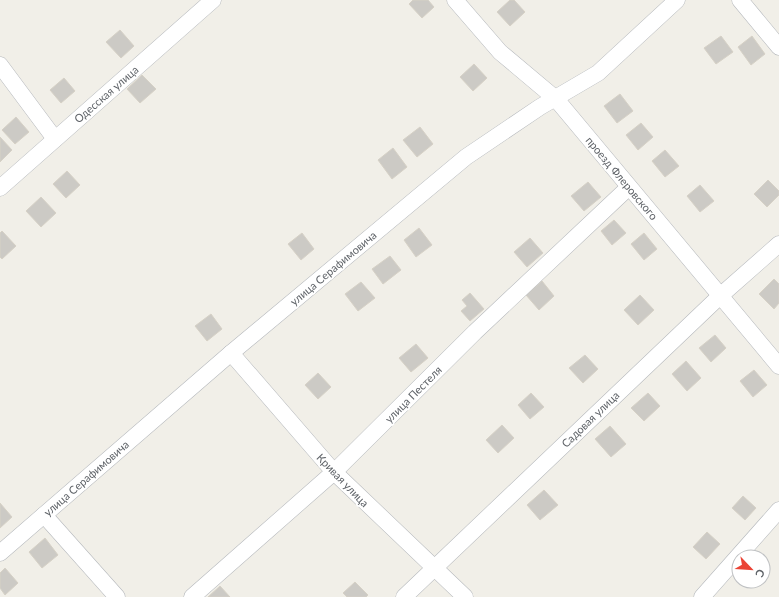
<svg xmlns="http://www.w3.org/2000/svg" width="779" height="597" viewBox="0 0 779 597" font-family="Lato,sans-serif">
<rect width="100%" height="100%" fill="#f1efe8"/>
<g fill="#cccac5" stroke="#d6d1c6">
<polygon points="413,0 428,0 434,7 422,18 409,4"/>
<polygon points="510,0 514,0 525,12 510,26 497,12"/>
<polygon points="120,30 134,46 121,58 106,42"/>
<polygon points="721,36 733,52 716,64 704,48"/>
<polygon points="752,36 765,54 751,65 738,47"/>
<polygon points="474,64 487,78 473,91 460,77"/>
<polygon points="142,75 156,89 140,103 127,89"/>
<polygon points="64,78 75,91 61,103 50,90"/>
<polygon points="620,94 633,111 617,123 604,106"/>
<polygon points="16,117 29,132 15,144 2,130"/>
<polygon points="641,123 653,137 638,150 626,135"/>
<polygon points="420,127 433,144 417,157 403,140"/>
<polygon points="0,137 12,150 0,162"/>
<polygon points="393,148 407,167 392,179 378,160"/>
<polygon points="665,150 679,166 665,177 652,161"/>
<polygon points="67,171 80,185 66,198 53,184"/>
<polygon points="768,180 779,191 779,195 767,207 754,194"/>
<polygon points="588,182 601,197 584,211 571,196"/>
<polygon points="700,185 714,201 700,212 687,196"/>
<polygon points="41,197 56,213 41,227 26,211"/>
<polygon points="614,220 626,233 612,245 601,231"/>
<polygon points="419,228 432,245 416,257 404,240"/>
<polygon points="2,231 16,246 2,259 0,257 0,233"/>
<polygon points="302,233 314,249 301,260 288,244"/>
<polygon points="644,233 657,249 644,260 631,244"/>
<polygon points="530,238 543,253 527,267 514,252"/>
<polygon points="390,256 401,270 383,284 372,269"/>
<polygon points="774,279 779,284 779,303 774,309 759,294"/>
<polygon points="542,281 554,296 539,310 526,295"/>
<polygon points="361,282 375,298 358,311 345,294"/>
<polygon points="470,293 484,309 470,321 461,311 467,306 462,300"/>
<polygon points="640,295 654,310 638,325 624,310"/>
<polygon points="211,314 222,329 207,341 195,326"/>
<polygon points="715,335 726,348 711,362 699,348"/>
<polygon points="416,344 428,358 411,372 399,358"/>
<polygon points="585,355 598,369 583,383 569,368"/>
<polygon points="686,361 701,378 687,391 672,374"/>
<polygon points="754,370 767,385 753,397 740,381"/>
<polygon points="318,373 331,387 318,399 305,385"/>
<polygon points="531,393 544,407 530,419 518,405"/>
<polygon points="648,393 660,406 644,421 631,408"/>
<polygon points="502,425 514,438 498,453 486,440"/>
<polygon points="610,426 626,444 611,457 595,439"/>
<polygon points="544,490 558,505 540,520 527,505"/>
<polygon points="743,496 756,508 745,520 732,508"/>
<polygon points="0,503 12,517 0,528"/>
<polygon points="707,532 720,544 706,559 693,547"/>
<polygon points="45,538 58,555 42,568 29,552"/>
<polygon points="5,568 18,583 5,595 0,588 0,573"/>
<polygon points="355,582 368,595 366,597 347,597 343,593"/>
<polygon points="220,586 230,597 208,597"/>
</g>
<g fill="none" stroke-linecap="round" stroke-linejoin="round">
<g stroke="#b5b8bc" stroke-width="17">
<g id="minor">
<polyline points="455,0 500,52 556,99 779,366"/>
<polyline points="740,0 779,47"/>
<polyline points="0,65 55,139"/>
<polyline points="0,188 213,0"/>
<polyline points="231,353 334,472 465,597"/>
<polyline points="44,515 117,597"/>
<polyline points="0,553 231,353 466,157 540,107 598,73 677,0"/>
<polyline points="192,597 334,472 475,332 629,187"/>
<polyline points="404,597 720,296 779,244"/>
<polyline points="702,597 779,510"/>
</g>
</g>
<use href="#minor" stroke="#fff" stroke-width="16"/>
</g>
<g text-anchor="middle" dominant-baseline="central" stroke-width="3.5" stroke-linejoin="round" paint-order="stroke">
<g font-size="11" fill="#5f6368" stroke="#fff">
<text transform="translate(106 94) rotate(-41)">Одесская улица</text>
<text transform="translate(622 178) rotate(50)">проезд Флеровского</text>
<text transform="translate(333 268) rotate(-40)">улица Серафимовича</text>
<text transform="translate(413 394) rotate(-45)">улица Пестеля</text>
<text transform="translate(590 419) rotate(-44)">Садовая улица</text>
<text transform="translate(86 478) rotate(-41)">улица Серафимовича</text>
<text transform="translate(343 480) rotate(46)">Кривая улица</text>
</g>
</g>
<g transform="translate(751 569) rotate(115)"><circle r="19" fill="#ffffff" stroke="#bfc1c3"/>
<path d="M0-3L7 15L0 10L-7 15Z" fill="#ea4335"/>
<text y="-6" font-size="11" font-weight="bold" text-anchor="middle" fill="#5f6368">С</text>
</g>
</svg>
